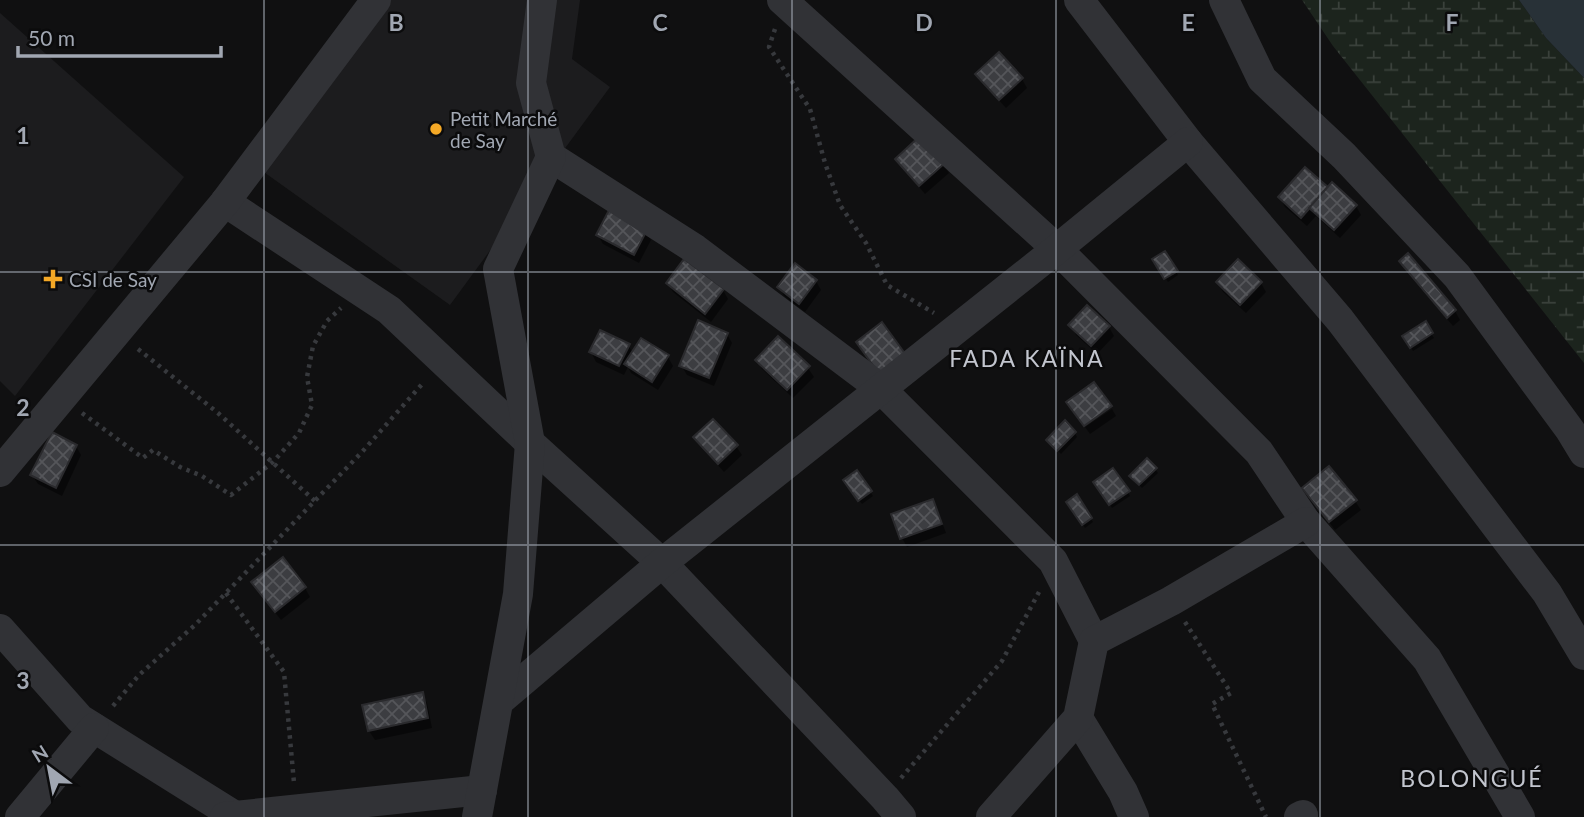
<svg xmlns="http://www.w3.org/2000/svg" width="1584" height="817" viewBox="0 0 1584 817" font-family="Lato,sans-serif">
<defs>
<pattern id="wetland-marsh" width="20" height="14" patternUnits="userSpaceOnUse" patternTransform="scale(1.75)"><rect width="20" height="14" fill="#1c241d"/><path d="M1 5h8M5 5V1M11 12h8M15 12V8" fill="none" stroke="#3a413b"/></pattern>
<pattern id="building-cross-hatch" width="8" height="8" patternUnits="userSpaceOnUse" patternTransform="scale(1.75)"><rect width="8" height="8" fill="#3c3d41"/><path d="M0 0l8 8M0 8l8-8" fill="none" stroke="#55565a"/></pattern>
</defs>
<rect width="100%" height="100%" fill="#101011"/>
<g fill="#1c1c1e">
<polygon points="390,0 580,0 572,59 610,87 450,305 261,170"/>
<polygon points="0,13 184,177 15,396 0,381"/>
</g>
<polygon fill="url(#wetland-marsh)" points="1302,0 1519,0 1546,38 1584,78 1584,363 1333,46"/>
<polygon fill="#283137" points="1519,0 1584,0 1584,78 1546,38"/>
<g fill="#0007">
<polygon points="978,74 1022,79 1027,88 1006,108 983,83"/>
<polygon points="897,159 943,164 949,173 925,194 903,168"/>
<polygon points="1328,189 1356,206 1361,215 1340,238 1316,216 1307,226 1285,207 1280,198"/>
<polygon points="646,231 651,240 639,263 603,244 598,235"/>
<polygon points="1165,253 1178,275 1168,282 1154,259"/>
<polygon points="1401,262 1455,311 1460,320 1453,326 1406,271"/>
<polygon points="816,281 821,290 805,312 784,296 779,287"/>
<polygon points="668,283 723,290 728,299 711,322 673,292"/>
<polygon points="1218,283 1261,283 1266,292 1246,313 1223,292"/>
<polygon points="1425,324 1434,338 1413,351 1405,337"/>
<polygon points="1071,325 1109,327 1114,336 1097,354 1076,335"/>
<polygon points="727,334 732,343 714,386 687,375 681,365"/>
<polygon points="628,345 633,353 668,357 673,366 658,390 631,373 628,367 624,375 596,362 591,352"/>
<polygon points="757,360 808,368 814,377 793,398 762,369"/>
<polygon points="1112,409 1116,416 1090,434 1085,427"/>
<polygon points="1075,433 1077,437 1061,454 1051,444"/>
<polygon points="696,437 736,446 742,455 724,472 701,446"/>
<polygon points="76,446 81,455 62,496 38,484 32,475"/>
<polygon points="1155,469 1158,473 1142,488 1134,480"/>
<polygon points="857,472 873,496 862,504 847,484"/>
<polygon points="1095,482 1128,492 1130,496 1112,508"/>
<polygon points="1304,489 1355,501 1361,510 1335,530"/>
<polygon points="1077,497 1093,522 1085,528 1068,503"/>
<polygon points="932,502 938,511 946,533 907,547 902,538"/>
<polygon points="305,588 310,597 281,620 259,592"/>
<polygon points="422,694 427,703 432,728 375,740 369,731"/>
</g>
<g fill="url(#building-cross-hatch)" stroke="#2a2a2d" stroke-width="2">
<polygon points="999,52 1023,78 999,100 975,74"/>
<polygon points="920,136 945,163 919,186 895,159"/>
<polygon points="1305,167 1328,187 1301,218 1278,197"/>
<polygon points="1332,182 1357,205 1334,230 1309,208"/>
<polygon points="609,210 647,230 634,255 596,235"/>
<polygon points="1165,251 1178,271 1164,279 1152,259"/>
<polygon points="1408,253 1456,310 1447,318 1399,261"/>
<polygon points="684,259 724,289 705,314 666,283"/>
<polygon points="1238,259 1262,282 1240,305 1216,282"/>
<polygon points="795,263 817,280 799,304 777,287"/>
<polygon points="1087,305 1110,326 1091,346 1068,325"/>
<polygon points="698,320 728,333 709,378 679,366"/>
<polygon points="1426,321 1433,333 1410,348 1402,336"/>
<polygon points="882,322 906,355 880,375 856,342"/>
<polygon points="600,330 630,344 619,366 589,352"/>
<polygon points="778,336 810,366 787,390 755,360"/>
<polygon points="641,338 669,355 652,382 624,364"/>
<polygon points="1094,382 1112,406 1084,426 1066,402"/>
<polygon points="713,419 738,445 718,464 693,437"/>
<polygon points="1065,420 1076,432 1057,451 1046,440"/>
<polygon points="52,432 77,445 56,488 30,475"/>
<polygon points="1147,458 1157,468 1139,485 1129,476"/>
<polygon points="1329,466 1357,500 1329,522 1302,488"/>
<polygon points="1113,468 1130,491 1109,505 1093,482"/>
<polygon points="857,470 872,491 858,501 843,480"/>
<polygon points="1077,494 1092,518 1082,525 1066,502"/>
<polygon points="933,499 942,524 900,539 891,514"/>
<polygon points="283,557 306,587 275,612 251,582"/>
<polygon points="423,692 428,718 368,731 362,705"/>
</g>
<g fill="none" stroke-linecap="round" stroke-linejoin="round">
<g stroke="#37393d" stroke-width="4.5" stroke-dasharray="3.5 5" stroke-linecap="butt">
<polyline points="775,29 769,47 810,109 825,163 840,205 866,243 887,285 934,313"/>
<polyline points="138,349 218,413 315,501"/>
<polyline points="82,413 143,458 153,450 180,467 202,476 231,495 273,462 299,433 312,405 307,377 313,346 327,321 341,308"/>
<polyline points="226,593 284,672 294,783"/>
<polyline points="1185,622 1231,693 1212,704 1266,817"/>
<polyline points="113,706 139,675 195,625 362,452 424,382"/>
<polyline points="901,778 1002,661 1039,592"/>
</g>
<g stroke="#313236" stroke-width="30">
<polyline points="782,0 1057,249 1259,452 1306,522 1427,659 1520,817"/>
<polyline points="1079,0 1188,142 1340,320 1547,593 1584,655"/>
<polyline points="1224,0 1262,79 1344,156 1457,276 1570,430 1584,453"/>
<polyline points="551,157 695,249 880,388 1053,561 1094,641"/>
<polyline points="225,202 389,310 530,443 662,563 885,798 901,817"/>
<polyline points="0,472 225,202 376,0"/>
<polyline points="0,629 80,719 235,816"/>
<polyline points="499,701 662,563 1057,249 1188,142"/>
<polyline points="1078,718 1123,792 1134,817"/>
<polyline points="20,817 94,728"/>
<polyline points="225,817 482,790"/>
<polyline points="477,817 518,594 530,443 498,269 551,157 531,83 542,0"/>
<polyline points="991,817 1078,718 1094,641 1171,601 1306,522"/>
<polyline points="1299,817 1303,815"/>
</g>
</g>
<path fill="none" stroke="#a1a7b2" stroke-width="2" stroke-opacity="0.55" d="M264 0V817M528 0V817M792 0V817M1056 0V817M1320 0V817M0 272H1584M0 545H1584"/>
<g fill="#f4a826" stroke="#0b0b0c" stroke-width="2.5">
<circle cx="436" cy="129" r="7"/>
<path d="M49.5 268.5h7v7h7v7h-7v7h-7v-7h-7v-7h7z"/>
</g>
<g text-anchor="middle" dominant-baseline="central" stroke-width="5" stroke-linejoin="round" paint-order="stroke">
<g font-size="19" fill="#a1a7b2" stroke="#0b0b0c" text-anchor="start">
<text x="450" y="118">Petit Marché<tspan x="450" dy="22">de Say</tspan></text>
<text x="69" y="279">CSI de Say</text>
</g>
<g font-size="23" letter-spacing="2" fill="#c2c5ce" stroke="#0b0b0c">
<text x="1027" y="358">FADA KAÏNA</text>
<text x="1472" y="778">BOLONGUÉ</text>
</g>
</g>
<g font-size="23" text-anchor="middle" font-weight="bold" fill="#a1a7b2" stroke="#0b0b0c" stroke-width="5" stroke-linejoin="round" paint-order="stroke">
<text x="396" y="31">B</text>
<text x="660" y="31">C</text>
<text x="924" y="31">D</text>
<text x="1188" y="31">E</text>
<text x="1452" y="31">F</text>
<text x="23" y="144">1</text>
<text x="23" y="416">2</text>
<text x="23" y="689">3</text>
</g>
<g transform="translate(49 768) rotate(328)" stroke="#0b0b0c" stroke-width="5" paint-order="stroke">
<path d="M0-5L12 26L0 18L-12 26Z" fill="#a1a7b2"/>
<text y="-10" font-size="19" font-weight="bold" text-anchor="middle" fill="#a1a7b2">N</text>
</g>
<path d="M18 46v10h203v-10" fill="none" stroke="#a1a7b2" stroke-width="3.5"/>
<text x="28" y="46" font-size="21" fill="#a1a7b2" stroke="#0b0b0c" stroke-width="5" paint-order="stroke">50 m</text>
</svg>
